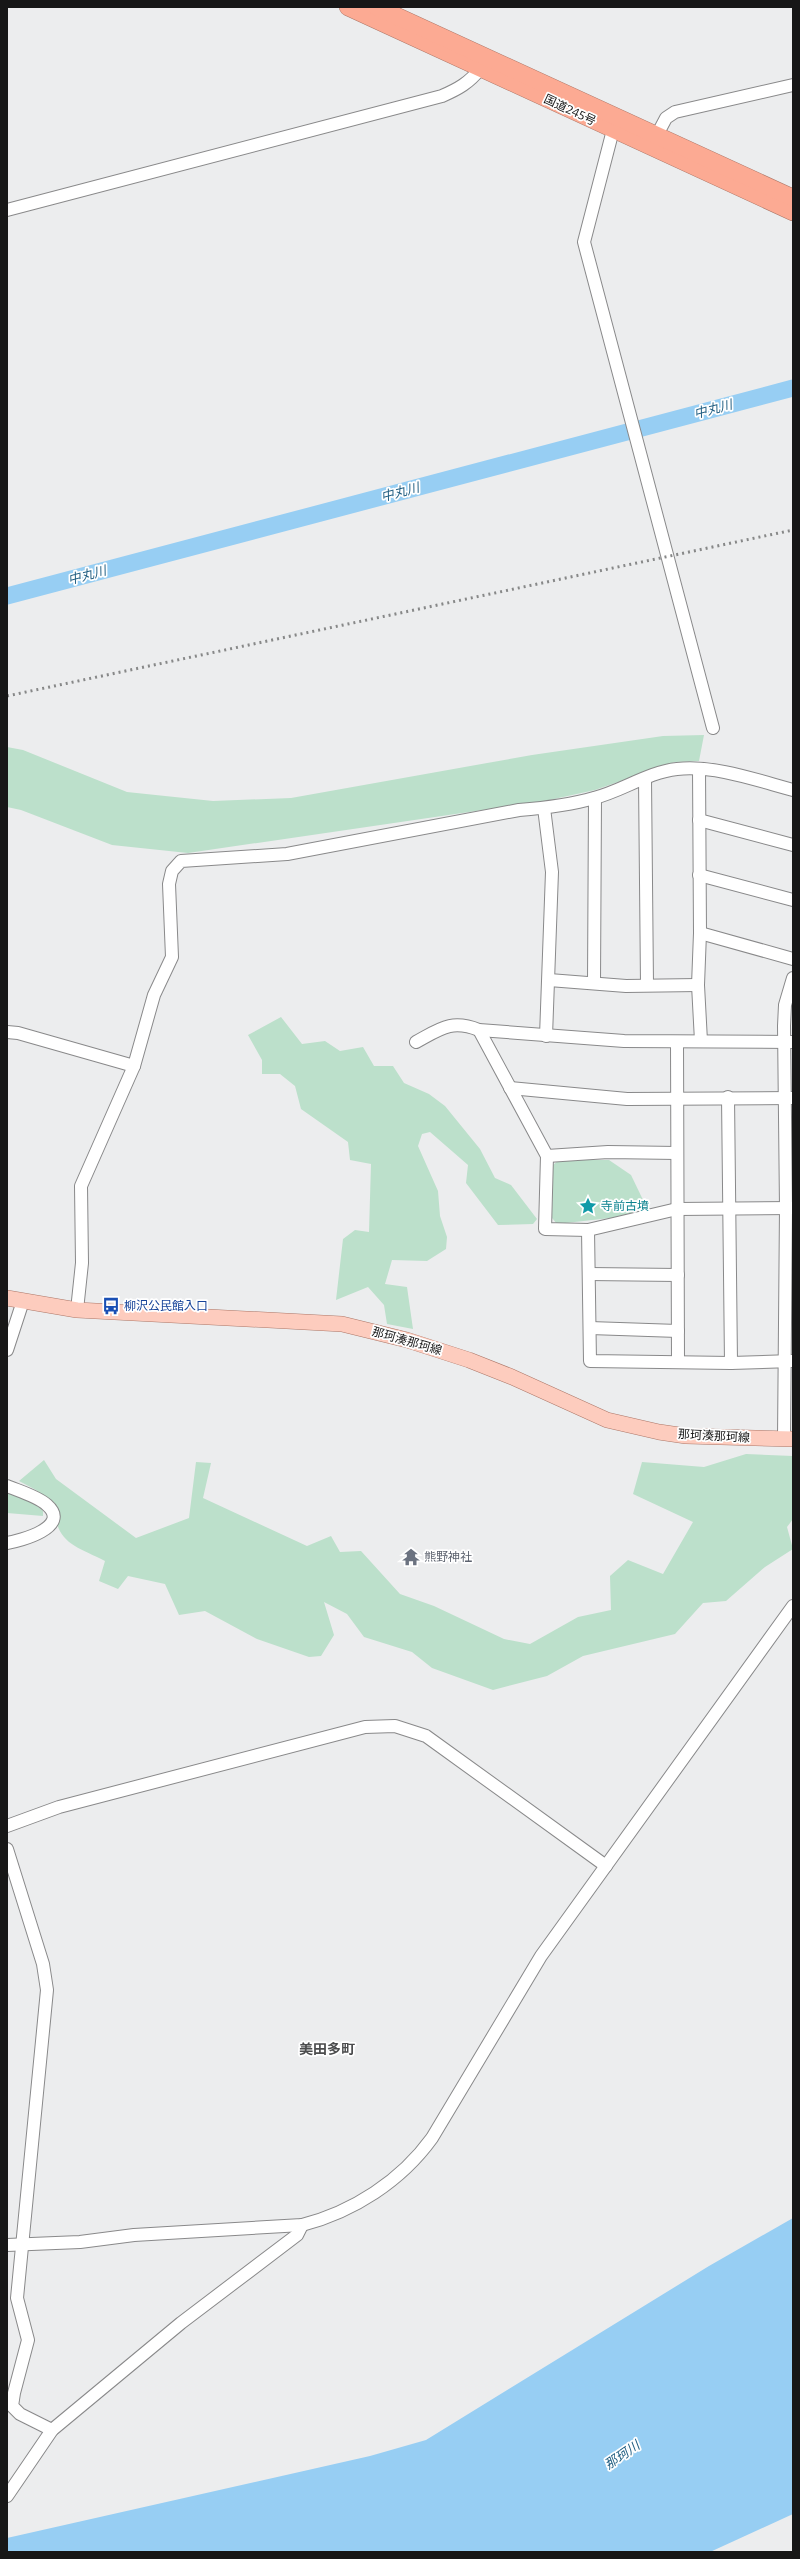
<svg xmlns="http://www.w3.org/2000/svg" width="800" height="2559" viewBox="0 0 800 2559" font-family="Bitter,'Noto Sans JP',serif">
<rect width="100%" height="100%" fill="#ecedee"/>
<g fill="#bce0cb">
<polygon points="704,735 699,761 675,762 595,790 545,801 188,853 112,845 21,810 7,807 7,747 23,750 127,792 213,801 291,798 532,755 663,736"/>
<polygon points="281,1017 302,1044 325,1041 340,1051 363,1047 374,1066 393,1066 404,1083 429,1094 445,1106 480,1149 495,1178 511,1185 537,1219 533,1224 498,1225 466,1183 468,1165 430,1132 422,1134 418,1146 438,1191 440,1216 447,1237 446,1249 427,1261 392,1260 385,1284 407,1287 413,1329 387,1324 384,1305 368,1287 336,1300 343,1239 355,1230 369,1232 371,1164 350,1160 348,1142 301,1109 295,1086 280,1074 262,1074 262,1060 248,1035"/>
<polygon points="559,1160 609,1160 631,1175 644,1202 628,1216 557,1224 552,1218 553,1165"/>
<path d="M746 1454 793 1456V1519L787 1527 793 1549 765 1567 726 1601 703 1603 675 1634 583 1656 547 1676 493 1690 432 1668 412 1652 364 1637 347 1614 324 1602 334 1635 321 1656 309 1657 257 1639 205 1611 179 1615 165 1584 128 1576 118 1589 99 1581 105 1561C76 1546 54 1543 55 1505L36 1490 19 1481 44 1460 56 1479 136 1538 189 1518 196 1462 211 1463 203 1498 307 1546 331 1536 340 1552 361 1551 400 1594 434 1606 504 1639 530 1644 578 1617 611 1610 610 1576 628 1560 663 1574 693 1522 633 1494 642 1462 704 1467Z"/>
<polygon points="7,1491 32,1501 43,1511 43,1516 7,1513"/>
</g>
<polygon fill="#97cef3" points="793,2218 793,2514 710,2552 7,2552 7,2538 370,2456 426,2440 709,2266"/>
<g fill="none" stroke-linecap="round" stroke-linejoin="round">
<polyline stroke="#97cef3" stroke-width="17" points="7,596 793,388"/>
<g stroke="#89898a" stroke-width="14">
<g id="minor">
<polyline points="613,130 584,242 713,728"/>
<polyline points="657,135 666,118 675,112 793,85"/>
<path d="M7 210 442 96C458 89 469 83 480 69"/>
<polyline points="699,769 700,933 698,985 701,1041"/>
<polyline points="645,779 647,985"/>
<polyline points="544,808 552,872 546,1036"/>
<polyline points="699,820 793,845"/>
<polyline points="699,875 793,900"/>
<polyline points="700,933 793,959"/>
<polyline points="549,980 626,986 698,985"/>
<polyline points="594,982 595,798"/>
<polyline points="479,1030 547,1156 545,1229 588,1230 677,1209 793,1208"/>
<polyline points="7,1032 18,1033 134,1066"/>
<path d="M416 1042C440 1029 451 1019 479 1030L624 1041 793 1042"/>
<polyline points="677,1042 678,1361"/>
<polyline points="510,1088 627,1099 793,1098"/>
<polyline points="728,1097 731,1363"/>
<polyline points="547,1156 608,1152 677,1153"/>
<polyline points="588,1230 590,1361 731,1363 792,1361"/>
<polyline points="589,1274 678,1275"/>
<path d="M77 1310 82 1263 81 1186 134 1066 154 995 172 957 169 884 172 871 181 861 287 854 519 810C544 808 570 805 594 798 622 791 648 772 677 769 715 765 756 780 793 790"/>
<polyline points="590,1328 678,1331"/>
<polyline points="7,1350 23,1301"/>
<polyline points="784,1439 786,1208 784,1026 785,1005 793,978"/>
<path d="M7 1486C19 1491 37 1496 47 1505 72 1527 20 1541 7 1543"/>
<polyline points="7,1826 59,1807 365,1727 395,1726 426,1736 606,1866"/>
<polyline points="7,1849 43,1964 47,1990 17,2298 28,2340 14,2393 12,2406 20,2414 52,2430"/>
<path d="M7 2245 80 2242 134 2235 302 2225C353 2212 401 2181 432 2138L541 1956 793 1606"/>
<polyline points="7,2496 52,2430 181,2323 297,2235 302,2225"/>
</g>
</g>
<g stroke="#ac7768" stroke-width="16">
<polyline id="major" points="7,1298 77,1310 342,1324 407,1340 469,1360 512,1377 607,1420 659,1432 686,1436 793,1439"/>
</g>
<g stroke="#ac7768" stroke-width="18">
<g id="highway">
<polyline points="348,7 793,212"/>
<polyline points="377,7 793,198"/>
</g>
</g>
<use href="#minor" stroke="#fff" stroke-width="12"/>
<use href="#major" stroke="#fdccbe" stroke-width="15"/>
<use href="#highway" stroke="#fcaa93" stroke-width="17"/>
<polyline stroke="#878888" stroke-width="3" stroke-dasharray="2 4" stroke-linecap="butt" points="7,696 793,530"/>
</g>
<defs>
<g id="sight-bare" transform="scale(1.38)"><path d="M0-6L1.8-2.2L6-1.7L2.9 1.2L3.7 5.4L0 3.3L-3.7 5.4L-2.9 1.2L-6-1.7L-1.8-2.2Z" fill="#0f9aa8" stroke="#fff" stroke-width="2.5" paint-order="stroke"/></g>
<g id="bus-bare" transform="scale(1.38)"><path d="M-5-6H5V4H4V6H2V4H-2V6H-4V4H-5ZM-3.5-4V0h7V-4ZM-3.5 1.2v1.5H-2V1.2ZM2 1.2v1.5H3.5V1.2Z" fill="#1a4fb4" stroke="#fff" stroke-width="2.5" paint-order="stroke"/></g>
<g id="temple-bare" transform="scale(1.38)"><path d="M0-6L5-2H3V0L6.5 2.5H4V6H1.5V3h-3V6H-4V2.5H-6.5L-3 0V-2H-5Z" fill="#6b7280" stroke="#fff" stroke-width="2.5" paint-order="stroke"/></g>
</defs>
<g fill-rule="evenodd">
<use href="#sight-bare" x="588" y="1206"/>
<use href="#bus-bare" x="111" y="1306"/>
<use href="#temple-bare" x="411" y="1557"/>
</g>
<g text-anchor="middle" dominant-baseline="central" stroke-width="3.5" stroke-linejoin="round" paint-order="stroke">
<g font-size="12" fill="#171717" stroke="#fff">
<text transform="translate(570 110) rotate(25)">国道245号</text>
<text transform="translate(407 1341) rotate(16)">那珂湊那珂線</text>
<text transform="translate(714 1436) rotate(3)">那珂湊那珂線</text>
</g>
<g font-size="12" fill="#0d838f" stroke="#fff" text-anchor="start">
<text x="601" y="1206">寺前古墳</text>
</g>
<g font-size="12" fill="#164399" stroke="#fff" text-anchor="start">
<text x="124" y="1306">柳沢公民館入口</text>
</g>
<g font-size="12" fill="#5b616d" stroke="#fff" text-anchor="start">
<text x="424" y="1557">熊野神社</text>
</g>
<g font-size="13" font-style="italic" fill="#1f5d81" stroke="#fff">
<text transform="translate(713 409) rotate(-15)">中丸川</text>
<text transform="translate(400 492) rotate(-15)">中丸川</text>
<text transform="translate(87 575) rotate(-15)">中丸川</text>
<text transform="translate(622 2455) rotate(-35)">那珂川</text>
</g>
<g font-size="14" font-weight="bold" fill="#4b4c4d" stroke="#fff">
<text x="327" y="2049">美田多町</text>
</g>
</g>
<rect width="800" height="2559" fill="none" stroke="#171717" stroke-width="16"/>
</svg>
